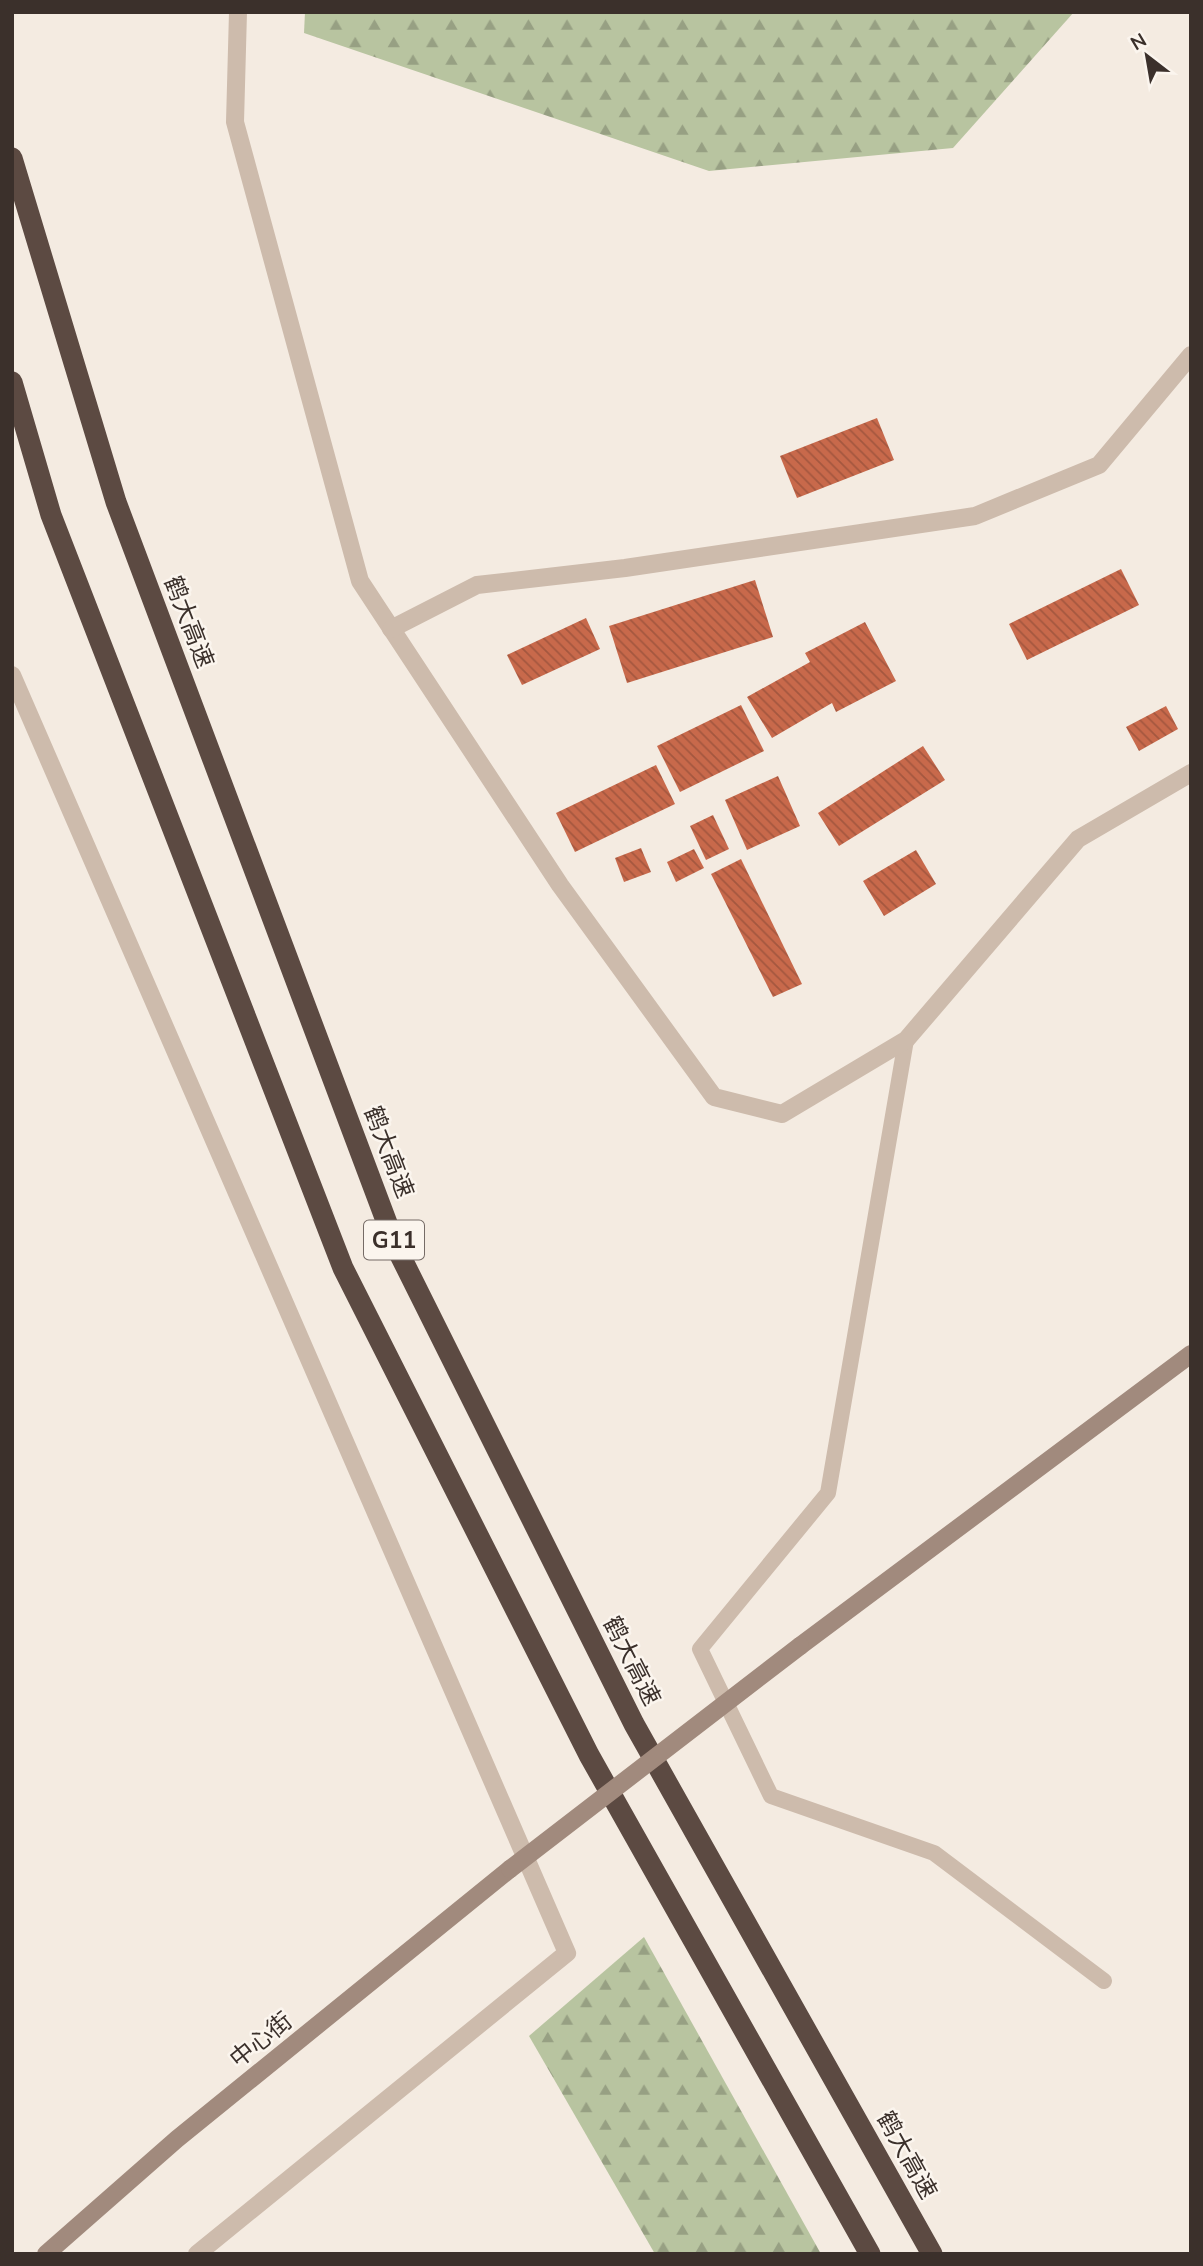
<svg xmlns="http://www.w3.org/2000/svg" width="1203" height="2266" viewBox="0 0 1203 2266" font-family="'Nunito Sans','Noto Sans SC',sans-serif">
<defs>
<pattern id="forest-firs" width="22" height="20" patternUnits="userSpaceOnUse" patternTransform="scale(1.75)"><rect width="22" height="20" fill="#b8c4a0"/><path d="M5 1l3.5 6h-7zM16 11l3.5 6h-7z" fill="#97a083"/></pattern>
<pattern id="building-back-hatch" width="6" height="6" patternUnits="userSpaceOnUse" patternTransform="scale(1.75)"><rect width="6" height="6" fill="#c8694b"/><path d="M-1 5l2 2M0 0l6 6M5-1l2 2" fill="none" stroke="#a4573f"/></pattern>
</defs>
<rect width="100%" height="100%" fill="#f4ebe1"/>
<g fill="url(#forest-firs)">
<polygon points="305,12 1074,12 953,148 709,171 304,33"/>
<polygon points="644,1937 821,2254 655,2254 529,2036"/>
</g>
<g fill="url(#building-back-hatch)">
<polygon points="877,418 894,460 797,498 780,456"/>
<polygon points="1121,569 1139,605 1027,660 1009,624"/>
<polygon points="755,580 773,637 627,683 609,626"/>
<polygon points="586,618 600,649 522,685 507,655"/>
<polygon points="865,622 896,681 836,712 832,703 772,738 747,697 810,662 805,653"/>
<polygon points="741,705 764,751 680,792 657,746"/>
<polygon points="1166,706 1178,729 1139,751 1126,727"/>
<polygon points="923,746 945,780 839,846 818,813"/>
<polygon points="656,765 675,804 575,852 556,813"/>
<polygon points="778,776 800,826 747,850 725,800"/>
<polygon points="713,815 729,849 706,860 690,826"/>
<polygon points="641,848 651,872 624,882 615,858"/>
<polygon points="694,849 704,868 676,882 667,862"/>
<polygon points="916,850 936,884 884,916 863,881"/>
<polygon points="741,859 802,984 773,997 711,874"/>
</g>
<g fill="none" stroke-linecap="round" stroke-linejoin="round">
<polyline stroke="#cdbbac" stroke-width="16" points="906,1040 828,1493 700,1649 771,1796 934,1853 1104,1981"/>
<g stroke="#cdbbac" stroke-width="18">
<polyline points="238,12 235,122 360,581 560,885 714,1097 782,1114 906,1040 1078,839 1191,773"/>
<polyline points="391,629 477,585 625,568 975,516 1099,465 1191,355"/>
<polyline points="12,675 567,1953 197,2254"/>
</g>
<g stroke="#a18a7d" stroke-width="18">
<polyline points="800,1646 1191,1354"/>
<polyline points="46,2254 177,2139 510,1869"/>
</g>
<g stroke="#5c4a42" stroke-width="21">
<polyline points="12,158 116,502 396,1247 634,1724 932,2254"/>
<polyline points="12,382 51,515 343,1268 589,1755 870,2254"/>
</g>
<polyline stroke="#a18a7d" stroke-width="18" points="510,1869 800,1646"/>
</g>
<g text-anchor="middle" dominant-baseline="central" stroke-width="5" stroke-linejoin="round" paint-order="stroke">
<rect fill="#fbf5ee" stroke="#756b66" stroke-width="2" x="364" y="1220.5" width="60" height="39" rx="5"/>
<g font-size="23" font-weight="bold" fill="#3b302b">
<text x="394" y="1240">G11</text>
</g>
<g font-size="24" fill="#3b302b" stroke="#fbf5ee">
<text transform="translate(189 622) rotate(69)">鹤大高速</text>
<text transform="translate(389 1152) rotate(69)">鹤大高速</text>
<text transform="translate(632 1661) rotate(63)">鹤大高速</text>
<text transform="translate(261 2040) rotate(-39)">中心街</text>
<text transform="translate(907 2155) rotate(61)">鹤大高速</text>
</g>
</g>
<rect width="1203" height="2266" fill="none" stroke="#3b302b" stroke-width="28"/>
<g transform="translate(1147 56) rotate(329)" stroke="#fbf5ee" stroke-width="5" paint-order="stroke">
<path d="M0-5L12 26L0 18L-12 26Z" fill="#3b302b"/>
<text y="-10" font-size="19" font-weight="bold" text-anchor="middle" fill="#3b302b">N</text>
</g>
</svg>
